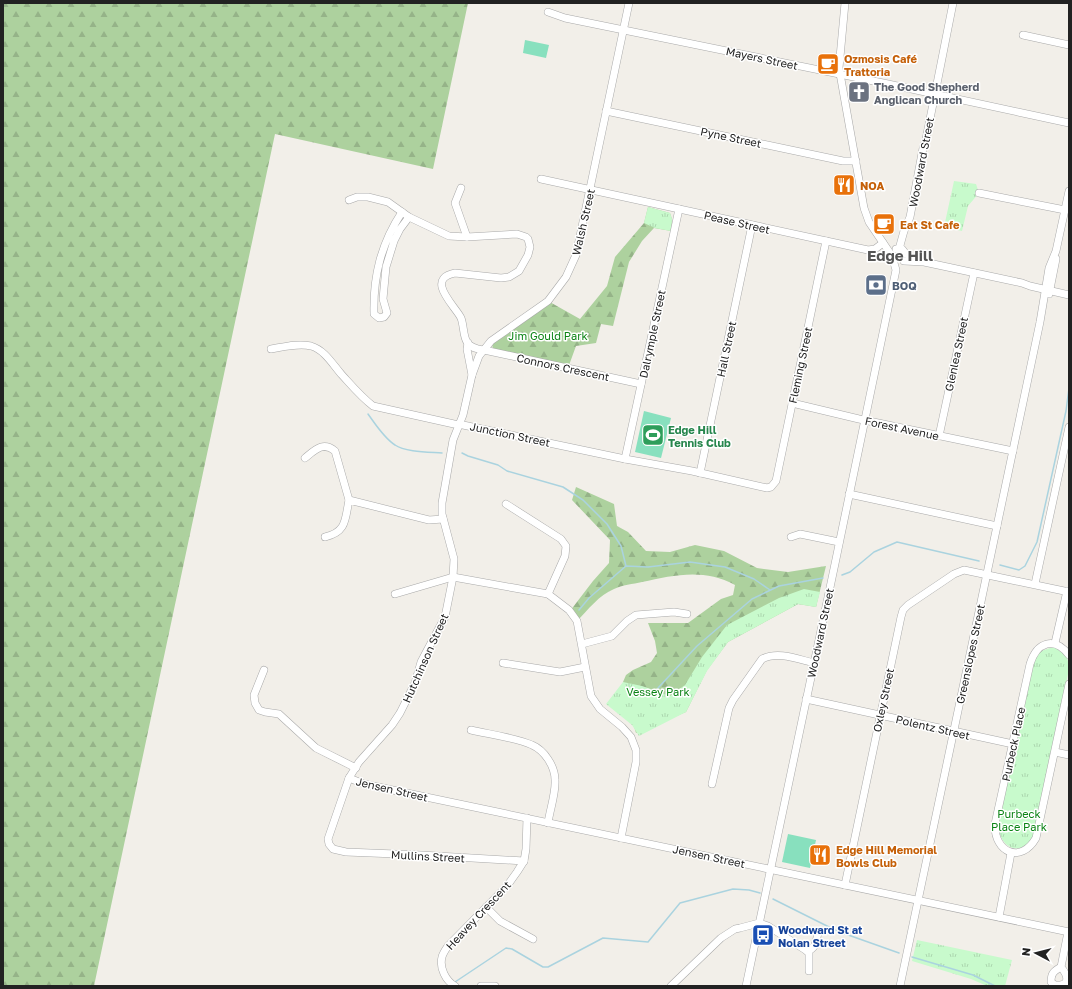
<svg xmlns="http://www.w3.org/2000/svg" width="1072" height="989" viewBox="0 0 1072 989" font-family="'Golos Text',sans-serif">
<defs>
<pattern id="forest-firs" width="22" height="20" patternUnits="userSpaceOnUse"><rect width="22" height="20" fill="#add19e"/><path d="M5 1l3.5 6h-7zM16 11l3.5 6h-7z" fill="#95b388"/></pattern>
<pattern id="park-tufts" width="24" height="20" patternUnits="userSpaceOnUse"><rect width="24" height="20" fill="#c8facc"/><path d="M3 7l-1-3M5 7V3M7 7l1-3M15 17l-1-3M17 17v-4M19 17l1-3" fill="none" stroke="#acd6af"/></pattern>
</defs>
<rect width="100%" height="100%" fill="#f2efe9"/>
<g fill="url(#forest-firs)">
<polygon points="3,3 468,3 433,169 275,134 94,986 3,986"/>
<polygon points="648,207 670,213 672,219 671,231 654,228 642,241 629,262 613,326 601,324 596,343 576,346 568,368 494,352 491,341 548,301 580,319 607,286 615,257 644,223"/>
<path d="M576 487 614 504 617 526 628 532 646 551 670 552 695 545 724 551 757 568 788 572 826 566 816 607 798 604 728 642 707 670 686 712 636 733 630 714 623 682 626 675 633 670 651 662 657 653 655 641 648 623H688L721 599 733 595 735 585C704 568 674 575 642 582 633 584 622 585 614 589 599 595 588 610 577 621L570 611 593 581 609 563 610 540 572 500Z"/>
</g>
<g fill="url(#park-tufts)">
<polygon points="954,181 976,184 979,193 968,206 962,231 944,227"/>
<polygon points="648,207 670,213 672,219 671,231 655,228 644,223"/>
<polygon points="804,589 820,592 816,607 798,604 728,642 707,671 686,712 639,736 632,725 606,704 623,682 642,686 670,696 685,685 702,657 727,625 779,598"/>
<path d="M1053 647C1067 651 1070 661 1068 674L1034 835C1021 860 996 847 999 821L1034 661 1041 651Z"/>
<polygon points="917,940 1012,960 1005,986 987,986 971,979 912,961"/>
</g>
<g fill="#88e0be">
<polygon points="525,40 549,45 546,58 523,53"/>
<polygon points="644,411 671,418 661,458 635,452"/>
<polygon points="788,834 816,840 810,868 782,862"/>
</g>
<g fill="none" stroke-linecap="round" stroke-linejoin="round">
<g stroke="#aad3df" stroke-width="1.5">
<path d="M368 414C376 425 384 438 395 445 405 452 429 452 442 453"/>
<polyline points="462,453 468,456 498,465 507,471 563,487 583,500 607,524 621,546 626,566"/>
<polyline points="1000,565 1019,570 1025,566 1037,542 1066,411 1069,388"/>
<polyline points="842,575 850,572 874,552 897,542 979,561"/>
<polyline points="579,610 589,598 626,566 648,567 690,562 725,567 754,579 770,590"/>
<polyline points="658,688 697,646 752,599 779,586 823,578"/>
<polyline points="773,899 837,931 899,953"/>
<polyline points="912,957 973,975 995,986"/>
<polyline points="455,982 506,948 512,949 543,967 548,967 603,938 648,942 680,903 733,889 749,890 760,893"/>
</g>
<g stroke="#a9a9a9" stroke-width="8">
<g id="minor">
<polyline points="548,12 565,18 888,84 1069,123"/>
<polyline points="1023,35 1069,45"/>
<polyline points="606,111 843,161 856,161"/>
<polyline points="541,179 868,250 875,249 883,243"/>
<polyline points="461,188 455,203 467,237"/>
<polyline points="979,193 1065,210"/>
<path d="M349 200 357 197H368L388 202 409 217 449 236 467 237 517 234 526 237 528 239 530 247 528 255 519 271 509 277 501 278 455 273C424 279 456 307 461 318 464 326 463 336 467 342 470 348 478 349 484 350L641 384"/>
<path d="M402 212C381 244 373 276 374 314L379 318 384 317 387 313 383 299 386 267 394 241 400 229 409 217"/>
<polyline points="896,249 902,249 906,254 918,260"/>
<polyline points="899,249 904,231 910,217 923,148 926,139 953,3"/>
<polyline points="904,261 924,262 1022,283 1030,286 1069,295"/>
<polyline points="1049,294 1056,259"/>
<polyline points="468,343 467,349 472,375"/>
<path d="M271 349C283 347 298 343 311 346 325 350 333 365 342 375 352 386 361 397 373 406L454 424 463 425 625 459 692 471 767 488 771 487 776 481 826 241"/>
<polyline points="792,403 859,419 1013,451"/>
<polyline points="939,436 974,273"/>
<path d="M305 458C315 450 323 441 335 451L349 500"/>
<polyline points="625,459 679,209"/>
<polyline points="700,473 752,225"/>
<polyline points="849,494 997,526"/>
<polyline points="506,504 561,539 566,546 565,556 548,594"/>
<path d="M325 537C347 532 345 519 349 500L429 520 443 519"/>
<polyline points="791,537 800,534 839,542"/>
<polyline points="1035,584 1069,427"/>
<polyline points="395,594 453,577 548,594 569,610 577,621 591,696 600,709 622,727 631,737 636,750 636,762 621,838"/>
<polyline points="1055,643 1067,591"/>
<polyline points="582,644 612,636 627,621 636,615 674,612 687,614"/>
<path d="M1069 655C1054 636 1037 642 1030 664L995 824C994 853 1021 864 1036 838L1069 684"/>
<polyline points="503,663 560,672 585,667"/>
<polyline points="264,670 254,695 255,703 259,710 265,712 279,714 316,748 356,768"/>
<polyline points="806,699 1013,744"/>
<path d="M471 730C488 734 517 738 532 745 544 750 555 766 555 780 556 793 550 809 548 823"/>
<polyline points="1055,752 1069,755"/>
<polyline points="349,778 364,784 1069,932"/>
<path d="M712 784 729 708 733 700 762 659C778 651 797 659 814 663"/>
<polyline points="524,861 421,855 346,852 333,849 329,844 328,839 349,778 359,762 392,725 400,713 415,683 421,662 445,617 453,577 454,559 442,514 442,503 453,440 463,415 472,375 479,356 491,341 548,301 566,277 576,255 629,3"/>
<polyline points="845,885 901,617 903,610 908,605 954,574 964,570 1069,592"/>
<polyline points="486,907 500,921 533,939"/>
<polyline points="999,917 1011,853"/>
<path d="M807 951C816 949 816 941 818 933"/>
<path d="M1061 967C1069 977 1070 986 1055 985L1051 982C1051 973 1054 971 1061 967L1068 932"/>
<path d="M455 986C446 981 439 968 442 957 443 953 446 949 448 946L507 886 517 872 524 861 526 849 527 818"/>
<polyline points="481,986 495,986"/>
<polyline points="671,986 721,938 735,929 740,928 759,923 768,926 807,951 809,953 809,971"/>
<polyline points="746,986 836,559 896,270 892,256 869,222 864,208 839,68 845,3"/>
<polyline points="900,986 1040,322 1049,268 1056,251 1069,191"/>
</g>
</g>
<use href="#minor" stroke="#fff" stroke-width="7"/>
</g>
<defs>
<g id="cafe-square" transform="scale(1.15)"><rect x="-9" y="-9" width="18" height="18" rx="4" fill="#e8710a" stroke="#fff"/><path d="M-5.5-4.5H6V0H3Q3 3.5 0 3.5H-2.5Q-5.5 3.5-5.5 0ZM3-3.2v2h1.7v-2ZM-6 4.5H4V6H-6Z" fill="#fff"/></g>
<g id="church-square" transform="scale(1.15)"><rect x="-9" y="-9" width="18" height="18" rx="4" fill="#6b7280" stroke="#fff"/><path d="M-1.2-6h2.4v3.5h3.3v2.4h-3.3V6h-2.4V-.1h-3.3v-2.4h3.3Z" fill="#fff"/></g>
<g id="restaurant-square" transform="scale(1.15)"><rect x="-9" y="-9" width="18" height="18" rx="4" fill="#e8710a" stroke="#fff"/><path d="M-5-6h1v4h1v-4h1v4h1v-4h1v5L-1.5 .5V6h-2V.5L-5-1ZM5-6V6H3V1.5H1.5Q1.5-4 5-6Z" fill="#fff"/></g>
<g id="bank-square" transform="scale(1.15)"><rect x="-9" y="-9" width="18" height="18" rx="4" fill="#5c6f8a" stroke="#fff"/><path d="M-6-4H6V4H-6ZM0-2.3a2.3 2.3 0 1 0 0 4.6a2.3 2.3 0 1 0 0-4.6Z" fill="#fff"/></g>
<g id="stadium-square" transform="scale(1.15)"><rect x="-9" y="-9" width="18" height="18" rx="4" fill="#2e9e5b" stroke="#fff"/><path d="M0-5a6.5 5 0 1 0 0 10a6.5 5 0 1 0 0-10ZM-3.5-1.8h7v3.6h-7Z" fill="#fff"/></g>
<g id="bus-square" transform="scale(1.15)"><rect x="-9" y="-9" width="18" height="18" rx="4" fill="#1a4fb4" stroke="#fff"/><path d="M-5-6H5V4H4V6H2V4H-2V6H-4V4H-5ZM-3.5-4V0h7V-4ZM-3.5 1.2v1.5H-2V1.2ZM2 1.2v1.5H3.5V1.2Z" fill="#fff"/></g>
</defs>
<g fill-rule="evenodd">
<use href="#cafe-square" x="828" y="64"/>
<use href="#church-square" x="859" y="92"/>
<use href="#restaurant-square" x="844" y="185"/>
<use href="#cafe-square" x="884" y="224"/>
<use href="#bank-square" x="876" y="285"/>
<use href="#stadium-square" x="653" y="435"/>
<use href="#restaurant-square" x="820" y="855"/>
<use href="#bus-square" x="763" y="935"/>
</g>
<g text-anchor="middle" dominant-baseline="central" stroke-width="3" stroke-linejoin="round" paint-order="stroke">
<g font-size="11" fill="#222" stroke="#fff">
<text transform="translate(762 58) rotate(12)">Mayers Street</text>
<text transform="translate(731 137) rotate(12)">Pyne Street</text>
<text transform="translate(921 162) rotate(-79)">Woodward Street</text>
<text transform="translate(583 222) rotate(-77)">Walsh Street</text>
<text transform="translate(737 222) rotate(13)">Pease Street</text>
<text transform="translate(652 334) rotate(-78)">Dalrymple Street</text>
<text transform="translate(726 349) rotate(-78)">Hall Street</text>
<text transform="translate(956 354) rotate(-78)">Glenlea Street</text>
<text transform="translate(800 365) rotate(-78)">Fleming Street</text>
<text transform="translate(563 367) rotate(12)">Connors Crescent</text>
<text transform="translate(902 428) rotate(12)">Forest Avenue</text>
<text transform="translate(510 434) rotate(12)">Junction Street</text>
<text transform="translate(820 633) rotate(-78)">Woodward Street</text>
<text transform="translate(970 654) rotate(-78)">Greenslopes Street</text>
<text transform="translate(425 658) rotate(-66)">Hutchinson Street</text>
<text transform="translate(883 700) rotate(-78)">Oxley Street</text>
<text transform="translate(933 727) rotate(13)">Polentz Street</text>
<text transform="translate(1013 744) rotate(-78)">Purbeck Place</text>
<text transform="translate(392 789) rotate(13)">Jensen Street</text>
<text transform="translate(428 856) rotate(3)">Mullins Street</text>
<text transform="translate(709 856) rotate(12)">Jensen Street</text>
<text transform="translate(478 915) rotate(-47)">Heavey Crescent</text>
</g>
<g font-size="11" font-weight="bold" fill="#c56008" stroke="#fff" text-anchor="start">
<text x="844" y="58">Ozmosis Café<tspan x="844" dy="13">Trattoria</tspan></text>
<text x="860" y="185">NOA</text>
<text x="900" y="224">Eat St Cafe</text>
<text x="836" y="849">Edge Hill Memorial<tspan x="836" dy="13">Bowls Club</tspan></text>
</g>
<g font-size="11" font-weight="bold" fill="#5b616d" stroke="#fff" text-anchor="start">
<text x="874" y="86">The Good Shepherd<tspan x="874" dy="13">Anglican Church</tspan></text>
</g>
<g font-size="11" font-weight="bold" fill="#4e5e75" stroke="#fff" text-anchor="start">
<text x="892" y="285">BOQ</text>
</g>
<g font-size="11" fill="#0c8416" stroke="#fff">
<text x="548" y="335">Jim Gould Park</text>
<text x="658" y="691">Vessey Park</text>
<text x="1019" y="813">Purbeck<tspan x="1019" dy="13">Place Park</tspan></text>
</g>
<g font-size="11" font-weight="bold" fill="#27864d" stroke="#fff" text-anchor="start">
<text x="668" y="429">Edge Hill<tspan x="668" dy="13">Tennis Club</tspan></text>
</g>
<g font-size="11" font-weight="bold" fill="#164399" stroke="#fff" text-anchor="start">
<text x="778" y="929">Woodward St at<tspan x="778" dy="13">Nolan Street</tspan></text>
</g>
<g font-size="15" font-weight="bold" fill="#555" stroke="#fff">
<text x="900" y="255">Edge Hill</text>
</g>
</g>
<rect width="1072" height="989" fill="none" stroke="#222222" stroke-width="8"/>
<g transform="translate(1036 953) rotate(277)" stroke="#ffffff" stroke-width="3" paint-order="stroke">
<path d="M0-3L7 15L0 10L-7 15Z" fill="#222222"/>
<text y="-6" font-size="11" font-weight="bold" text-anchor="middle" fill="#222222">N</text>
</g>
</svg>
